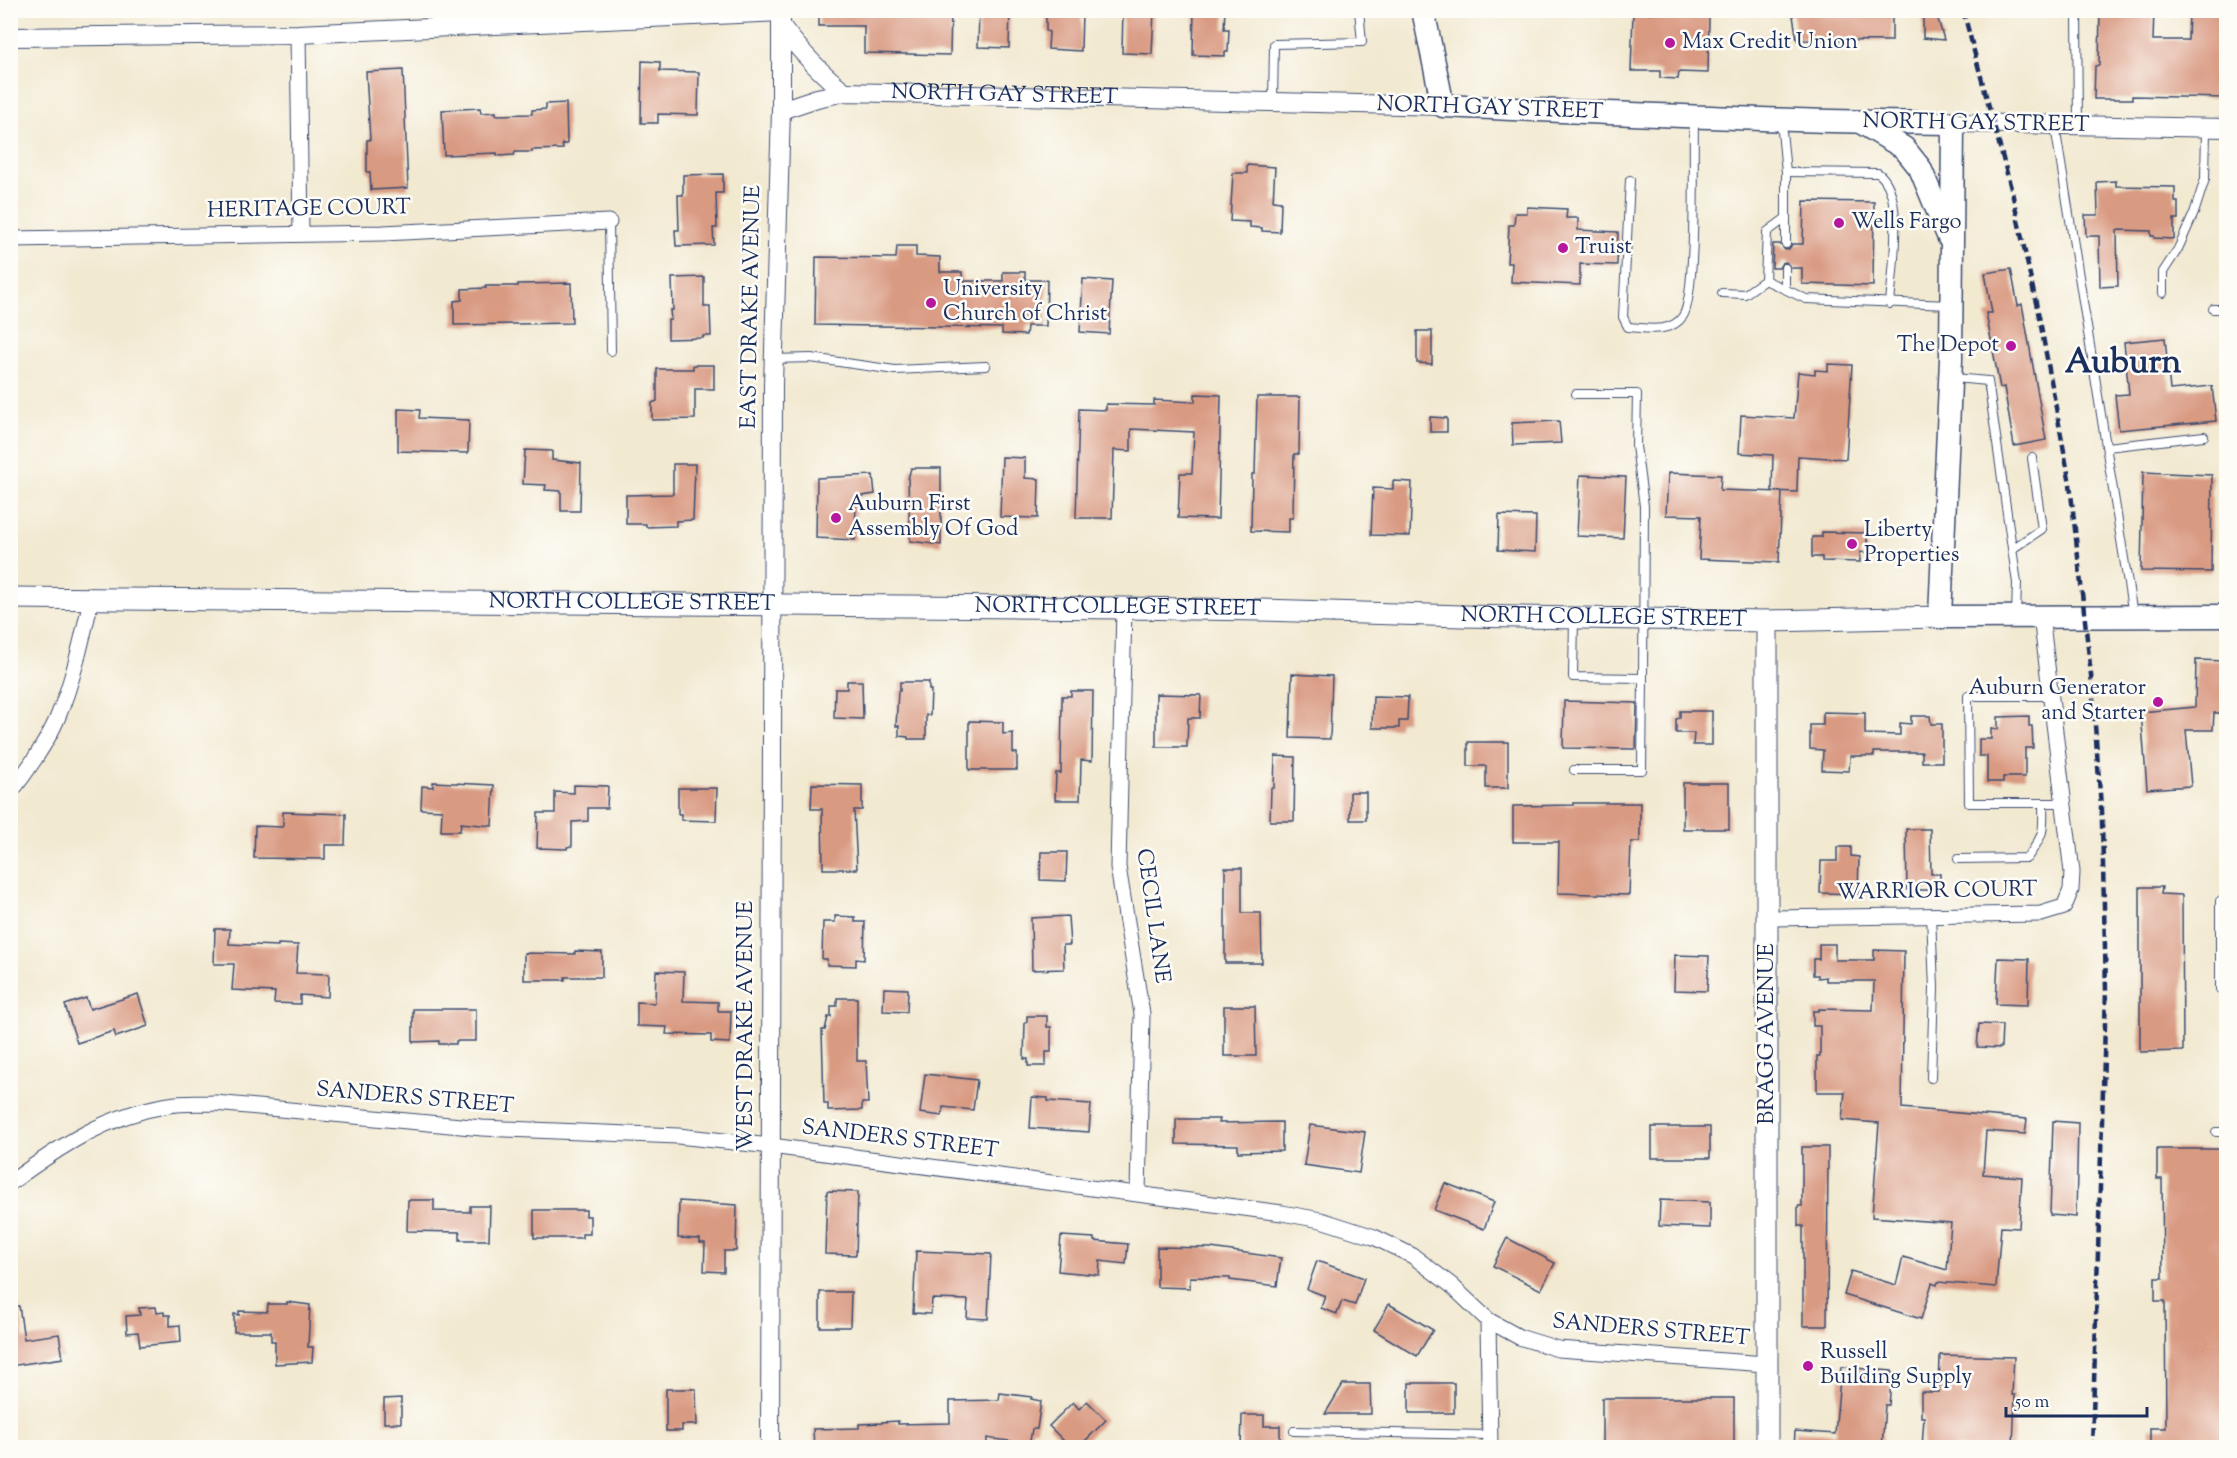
<svg xmlns="http://www.w3.org/2000/svg" width="2237" height="1458" viewBox="0 0 2237 1458" font-family="'Sorts Mill Goudy',serif">
<rect width="100%" height="100%" fill="#fdfcf7"/>
<filter id="ink" filterUnits="userSpaceOnUse"><feTurbulence type="fractalNoise" baseFrequency=".0167" numOctaves="2"/><feDisplacementMap in="SourceGraphic" scale="12" xChannelSelector="R" yChannelSelector="G"/><feConvolveMatrix kernelMatrix="1 2 1 2 8 2 1 2 1" color-interpolation-filters="sRGB"/></filter>
<filter id="wash" filterUnits="userSpaceOnUse"><feTurbulence type="fractalNoise" baseFrequency=".008" numOctaves="4" result="noise"/><feDisplacementMap in="SourceGraphic" scale="24" xChannelSelector="R" yChannelSelector="G"/><feGaussianBlur stdDeviation="1.35" result="paint"/><feColorMatrix in="noise" values="0 0 0 0 0 0 0 0 0 0 0 0 0 0 0 0 0 1.4 0 .05"/><feComposite in="paint" operator="in"/></filter>
<g filter="url(#wash)">
<rect width="100%" height="100%" fill="#f2e9d1"/>
<g id="blocks">
<g fill="#d99a82">
<polygon points="819,10 951,10 950,55 864,53 864,26 819,26"/>
<polygon points="979,10 1010,10 1009,48 978,47"/>
<polygon points="1049,10 1082,10 1081,51 1048,49 1049,32 1046,31 1046,15 1049,15"/>
<polygon points="1123,10 1154,10 1152,54 1122,53"/>
<polygon points="1194,10 1225,10 1224,29 1229,29 1228,52 1225,52 1225,56 1193,55"/>
<polygon points="1663,10 1683,10 1682,15 1709,16 1708,73 1679,72 1678,79 1660,78 1660,71 1631,71 1633,13 1663,13"/>
<polygon points="1792,10 1892,10 1892,41 1797,40"/>
<polygon points="2100,10 2154,10 2153,40 2188,40 2189,10 2226,10 2226,98 2132,96 2132,99 2094,99 2095,66 2099,65"/>
<polygon points="1923,12 1936,12 1944,40 1923,38"/>
<polygon points="642,61 660,62 660,71 699,72 698,115 658,114 658,123 641,123"/>
<polygon points="403,70 408,188 371,190 370,172 367,172 367,140 370,140 366,72"/>
<polygon points="566,103 567,144 562,144 563,149 532,150 532,152 515,152 514,155 497,156 497,153 444,155 442,110 480,108 481,113 496,112 496,115 532,114 532,110 546,109 546,104"/>
<polygon points="1247,165 1275,167 1273,201 1281,202 1280,232 1262,231 1262,228 1250,227 1250,222 1230,221 1233,173 1247,173"/>
<polygon points="723,174 723,193 716,193 717,228 713,228 714,245 676,246 675,230 679,230 678,195 683,195 683,175"/>
<polygon points="2116,181 2116,186 2175,187 2175,202 2178,202 2178,219 2174,219 2174,239 2154,238 2154,236 2151,236 2151,231 2117,230 2118,286 2100,287 2099,236 2086,236 2085,215 2098,215 2097,182"/>
<polygon points="1804,201 1874,202 1873,286 1802,284 1802,268 1791,268 1786,262 1782,263 1779,268 1772,268 1773,244 1780,244 1785,250 1789,249 1792,244 1803,244"/>
<polygon points="1527,207 1567,209 1566,218 1578,218 1578,230 1618,232 1617,265 1580,264 1580,285 1511,282 1512,263 1507,263 1509,225 1514,225 1515,213 1527,213"/>
<polygon points="897,246 916,246 916,256 940,257 940,272 962,272 962,281 1003,281 1003,272 1025,272 1025,280 1047,280 1046,326 1027,326 1026,335 1002,334 1002,328 815,325 816,257 896,258"/>
<polygon points="2011,269 2018,306 2022,304 2046,440 2014,446 2004,387 2000,388 1986,313 1992,313 1985,273"/>
<polygon points="704,277 704,307 710,307 711,336 703,336 703,338 668,339 668,320 671,320 670,310 673,310 672,278"/>
<polygon points="1083,279 1112,281 1109,334 1080,332"/>
<polygon points="571,283 572,323 454,325 454,301 462,300 462,289 486,288 485,286 518,286 518,284"/>
<polygon points="1417,331 1432,331 1432,364 1417,363"/>
<polygon points="2165,338 2170,390 2212,386 2216,421 2119,430 2115,395 2129,394 2124,342"/>
<polygon points="1828,364 1852,365 1846,459 1798,456 1797,492 1772,491 1773,455 1739,453 1741,415 1794,418 1798,372 1815,374 1815,370 1828,371"/>
<polygon points="693,365 714,365 714,389 695,389 695,419 652,420 652,403 657,401 657,369 693,369"/>
<polygon points="1195,394 1221,395 1218,519 1178,518 1180,473 1192,473 1194,432 1131,429 1131,451 1114,450 1112,518 1076,518 1079,409 1106,410 1106,404 1154,405 1154,400 1195,402"/>
<polygon points="1257,397 1300,397 1299,454 1294,454 1293,518 1289,518 1289,532 1251,531 1252,474 1255,474"/>
<polygon points="398,409 420,410 419,418 469,420 468,453 398,451"/>
<polygon points="1430,417 1447,418 1447,432 1430,432"/>
<polygon points="1559,421 1561,443 1513,445 1512,423"/>
<polygon points="525,450 552,451 552,460 581,463 580,511 561,511 561,491 545,490 546,485 523,484"/>
<polygon points="1002,457 1025,458 1025,478 1039,479 1038,518 1000,517"/>
<polygon points="673,464 695,464 693,520 676,521 676,526 646,527 646,524 626,524 626,495 673,494"/>
<polygon points="911,468 941,468 941,545 910,541 908,479"/>
<polygon points="2143,472 2212,475 2211,572 2141,571"/>
<polygon points="1668,473 1721,475 1720,490 1782,492 1779,562 1699,559 1701,516 1666,515"/>
<polygon points="873,475 875,494 856,497 855,540 816,538 817,478"/>
<polygon points="1580,475 1626,477 1623,538 1577,536"/>
<polygon points="1393,481 1412,482 1410,536 1371,535 1373,488 1393,489"/>
<polygon points="1499,515 1536,516 1535,552 1498,550"/>
<polygon points="1822,532 1867,533 1867,553 1860,552 1860,562 1822,561 1822,557 1812,557 1812,537 1822,537"/>
<polygon points="2196,660 2226,661 2226,713 2214,713 2213,730 2186,730 2191,786 2147,789 2141,712 2195,707"/>
<polygon points="1292,674 1332,676 1330,739 1290,738"/>
<polygon points="847,681 862,681 863,719 834,718 835,689 847,689"/>
<polygon points="900,682 929,682 929,690 931,690 930,715 926,715 926,739 908,739 908,737 899,736 899,726 896,726 898,691 900,691"/>
<polygon points="1071,691 1093,691 1092,761 1081,760 1080,800 1055,800 1056,773 1061,773 1062,696 1071,696"/>
<polygon points="1156,694 1201,695 1200,718 1188,718 1187,747 1156,747"/>
<polygon points="1373,696 1408,697 1407,721 1399,721 1399,728 1372,728"/>
<polygon points="1564,701 1637,703 1636,749 1563,748"/>
<polygon points="1680,711 1712,711 1712,745 1693,745 1694,733 1676,733 1676,719 1680,718"/>
<polygon points="1823,712 1865,713 1865,734 1900,735 1900,723 1911,724 1911,716 1930,716 1931,724 1942,724 1942,762 1922,762 1922,752 1874,752 1874,756 1850,756 1849,771 1822,770 1823,750 1810,749 1810,725 1823,725"/>
<polygon points="2029,716 2029,726 2032,726 2033,748 2025,748 2025,777 2003,777 2003,782 1987,782 1987,756 1979,756 1979,739 1991,739 1991,728 1998,729 1998,717"/>
<polygon points="969,721 1003,722 1003,734 1013,733 1013,753 1017,753 1017,770 969,770"/>
<polygon points="1468,742 1508,742 1508,788 1486,788 1486,766 1468,766"/>
<polygon points="1275,756 1295,757 1294,821 1270,821 1271,788 1274,788"/>
<polygon points="433,782 494,785 492,826 461,823 460,831 441,831 442,810 421,809 422,786 433,787"/>
<rect x="1683" y="783" width="46" height="46"/>
<polygon points="812,784 862,785 862,810 854,810 857,869 823,869 822,809 811,809"/>
<polygon points="574,785 608,786 607,808 588,808 588,821 572,822 572,846 567,847 567,849 537,848 538,813 555,813 555,792 574,793"/>
<polygon points="678,788 717,788 716,821 681,820 681,814 678,814"/>
<rect x="1350" y="792" width="16" height="28"/>
<polygon points="1573,803 1640,803 1640,842 1631,842 1629,895 1558,893 1559,842 1513,842 1513,806 1573,805"/>
<polygon points="283,812 346,814 345,845 325,845 325,859 254,858 255,826 283,827"/>
<polygon points="1906,829 1930,829 1931,874 1940,874 1940,890 1907,890"/>
<polygon points="1837,847 1851,847 1851,856 1859,857 1858,894 1820,893 1821,861 1837,861"/>
<polygon points="1041,852 1067,852 1066,881 1040,880"/>
<polygon points="1225,868 1242,868 1242,913 1261,913 1262,963 1225,963"/>
<polygon points="2140,887 2162,887 2161,894 2182,895 2183,1051 2140,1052"/>
<polygon points="835,916 855,917 855,922 865,922 864,960 856,959 856,966 827,965 827,959 822,959 823,922 835,922"/>
<polygon points="1068,916 1070,945 1063,945 1064,969 1032,970 1031,918"/>
<polygon points="215,929 230,929 229,944 278,946 278,944 298,945 296,973 329,974 328,997 300,995 300,1004 274,1003 275,992 232,990 234,964 214,964"/>
<polygon points="1819,944 1835,944 1835,960 1874,960 1874,950 1904,951 1902,1108 2027,1119 2025,1134 1986,1131 1983,1174 2022,1177 2019,1228 2001,1227 1996,1287 1938,1282 1937,1285 1932,1283 1921,1319 1844,1295 1851,1271 1896,1285 1903,1257 1947,1270 1951,1223 1872,1217 1879,1123 1842,1120 1845,1092 1817,1092 1817,1056 1820,1056 1820,1026 1813,1026 1813,1011 1819,1011 1819,1009 1873,1010 1874,981 1826,981 1826,977 1818,978 1818,975 1813,975 1813,959 1819,959"/>
<polygon points="575,951 602,952 602,977 565,977 565,980 524,980 524,953 575,954"/>
<polygon points="1675,955 1709,956 1707,991 1674,990"/>
<polygon points="1998,958 2029,959 2028,1005 1996,1004"/>
<polygon points="656,971 684,972 683,1001 718,1002 718,1011 731,1011 730,1043 711,1042 711,1035 666,1034 667,1027 637,1026 637,1002 655,1003"/>
<polygon points="884,988 908,989 907,1012 883,1011"/>
<polygon points="138,994 148,1026 116,1037 114,1031 77,1043 65,1005 86,998 90,1009"/>
<polygon points="837,998 857,998 857,1061 866,1061 868,1103 862,1103 862,1110 828,1111 828,1104 824,1104 822,1030 825,1030 828,1017 831,1017 831,1006 837,1006"/>
<polygon points="1224,1006 1255,1006 1256,1056 1224,1056"/>
<polygon points="413,1009 476,1009 476,1041 456,1041 456,1044 439,1044 439,1041 413,1042"/>
<polygon points="1027,1016 1047,1016 1047,1027 1051,1027 1051,1052 1046,1052 1046,1066 1028,1066 1028,1059 1024,1059 1025,1022 1027,1022"/>
<polygon points="1979,1024 2002,1025 2001,1048 1977,1047"/>
<polygon points="925,1074 977,1080 973,1110 943,1107 942,1116 920,1113"/>
<polygon points="1032,1097 1048,1098 1048,1101 1091,1104 1089,1132 1030,1128"/>
<polygon points="1176,1119 1220,1119 1219,1123 1282,1122 1282,1151 1238,1152 1238,1145 1176,1144"/>
<polygon points="2053,1121 2078,1123 2076,1217 2050,1215"/>
<polygon points="1310,1125 1365,1132 1359,1173 1304,1165"/>
<rect x="1652" y="1127" width="58" height="31"/>
<polygon points="1802,1147 1828,1147 1827,1326 1803,1326 1803,1226 1798,1226 1798,1206 1802,1206"/>
<polygon points="2157,1149 2226,1149 2226,1448 2150,1448 2150,1428 2166,1428 2165,1301 2155,1301 2155,1278 2163,1278 2162,1179 2157,1179"/>
<polygon points="1445,1183 1494,1202 1484,1229 1434,1210"/>
<polygon points="827,1191 858,1192 856,1255 825,1254"/>
<polygon points="408,1200 434,1200 434,1211 470,1212 470,1206 490,1206 489,1240 460,1240 460,1232 407,1231"/>
<polygon points="1660,1200 1710,1202 1710,1228 1659,1226"/>
<polygon points="679,1201 737,1205 736,1251 724,1251 724,1272 704,1271 705,1243 700,1243 700,1239 678,1238"/>
<polygon points="534,1210 586,1210 586,1216 590,1216 590,1234 582,1234 582,1238 534,1238"/>
<polygon points="1061,1236 1094,1238 1094,1241 1128,1244 1126,1264 1100,1261 1099,1275 1058,1271"/>
<polygon points="1507,1238 1555,1263 1541,1290 1493,1266"/>
<polygon points="1157,1247 1211,1248 1281,1258 1277,1286 1230,1280 1230,1278 1190,1277 1190,1288 1157,1287"/>
<polygon points="916,1251 991,1254 988,1319 967,1318 968,1300 932,1299 931,1314 913,1313"/>
<polygon points="1317,1261 1364,1278 1355,1305 1342,1301 1337,1314 1321,1308 1325,1296 1307,1289"/>
<polygon points="820,1292 851,1292 850,1327 820,1327"/>
<polygon points="287,1302 310,1305 308,1347 313,1347 312,1362 275,1364 275,1341 271,1341 271,1332 234,1332 234,1314 239,1315 239,1311 267,1312 268,1304 287,1304"/>
<polygon points="1389,1304 1433,1330 1417,1356 1374,1330"/>
<polygon points="10,1306 19,1306 24,1339 59,1334 63,1358 10,1366"/>
<polygon points="156,1307 157,1313 164,1312 164,1315 170,1315 170,1326 180,1325 181,1342 140,1346 138,1332 127,1333 126,1316 140,1315 139,1308"/>
<polygon points="1940,1355 2014,1357 2012,1395 2015,1395 2013,1448 1922,1448 1924,1417 1921,1417 1921,1392 1939,1392"/>
<polygon points="1841,1367 1892,1371 1889,1405 1885,1405 1882,1448 1794,1448 1795,1431 1835,1434"/>
<rect x="1409" y="1383" width="45" height="30"/>
<polygon points="1343,1384 1370,1384 1371,1414 1325,1414"/>
<polygon points="666,1389 696,1389 697,1425 682,1425 682,1431 666,1431"/>
<polygon points="1000,1393 1032,1397 1031,1399 1041,1401 1037,1429 1032,1429 1030,1441 1024,1441 1024,1443 987,1438 987,1447 814,1448 813,1429 859,1428 859,1424 882,1423 882,1422 898,1421 898,1424 950,1423 950,1401 999,1400"/>
<polygon points="401,1398 401,1423 384,1423 384,1399"/>
<rect x="1602" y="1398" width="132" height="50"/>
<polygon points="1087,1401 1106,1420 1078,1448 1071,1448 1049,1426 1073,1402 1079,1409"/>
<polygon points="1242,1415 1264,1415 1264,1426 1280,1426 1280,1448 1241,1448"/>
</g>
</g>
</g>
<g filter="url(#ink)">
<use href="#blocks" fill-opacity="0" stroke="#3b4b6f" stroke-width="1.5"/>
<g fill="none" stroke-linecap="round" stroke-linejoin="round">
<g stroke="#3b4b6f" stroke-width="10">
<g id="service">
<polyline points="2077,10 2078,125"/>
<polyline points="1273,102 1274,44 1362,42 1359,10"/>
<polyline points="1781,121 1786,172 1786,244"/>
<polyline points="2055,126 2133,615"/>
<path d="M1786 172 1878 173C1906 192 1892 272 1890 304"/>
<path d="M1630 180 1623 317 1628 327C1646 328 1671 334 1683 316 1697 295 1693 152 1694 119"/>
<polyline points="609,222 611,351"/>
<polyline points="1765,280 1806,299 1949,305"/>
<polyline points="1765,280 1767,232 1786,218"/>
<polyline points="1785,289 1785,268"/>
<polyline points="1722,293 1745,294 1765,280"/>
<polyline points="2163,293 2163,272 2178,249 2194,213 2205,179 2206,129"/>
<polyline points="2213,309 2226,309"/>
<polyline points="773,359 811,358 895,370 986,366"/>
<polyline points="1954,378 1988,381 2017,583 2016,615"/>
<polyline points="2107,447 2204,436"/>
<polyline points="2012,549 2042,529 2032,458"/>
<polyline points="1574,618 1573,677 1643,678 1644,506 1636,446 1637,394 1576,394"/>
<polyline points="2051,696 1968,696 1969,803 2063,803"/>
<polyline points="1574,770 1642,770 1643,678"/>
<path d="M1958 859 2027 858C2044 835 2044 832 2043 803"/>
<polyline points="2226,901 2220,901 2220,989 2226,989"/>
<polyline points="1931,1078 1934,988 1931,915"/>
<polyline points="2216,1132 2226,1132"/>
<polyline points="1294,1431 1490,1435"/>
</g>
</g>
<g stroke="#3b4b6f" stroke-width="17">
<g id="minor">
<polyline points="465,10 466,28"/>
<polyline points="298,34 301,233"/>
<polyline points="10,239 383,233 609,222"/>
<polyline points="1124,608 1118,867 1142,1014 1138,1193"/>
<path d="M10 793C26 773 47 742 57 719 73 681 82 640 91 600"/>
<polyline points="1768,918 2041,914 2064,907 2071,890 2072,872 2041,616"/>
<path d="M10 1183C60 1146 107 1115 169 1105 184 1102 200 1104 215 1103L482 1128 678 1136 771 1146 1282 1213 1321 1220 1374 1237 1413 1256 1451 1285 1488 1320 1519 1337 1558 1349 1766 1364"/>
<polyline points="1488,1320 1490,1448"/>
</g>
</g>
<g stroke="#3b4b6f" stroke-width="20">
<g id="tertiary">
<path d="M782 27C801 52 820 73 845 92"/>
<polyline points="10,37 298,34 781,12"/>
<path id="s1" d="M781 110 817 98 845 92 1443 106"/>
<polyline points="1953,123 2226,128"/>
<polyline points="770,1448 773,385 781,110 781,10"/>
</g>
</g>
<g stroke="#3b4b6f" stroke-width="23">
<g id="secondary">
<path id="s2" d="M10 598 1124 608 1261 610 1462 616 1767 621 1940 617"/>
<polyline points="1767,1448 1767,621"/>
</g>
</g>
<g stroke="#3b4b6f" stroke-width="25">
<g id="primary">
<path d="M1423 10 1443 106C1613 113 1783 122 1953 123L1951 359 1940 617 2226 616"/>
<polyline points="1862,123 1904,148 1920,168 1949,238"/>
</g>
</g>
<use href="#service" stroke="#fff" stroke-width="8"/>
<use href="#minor" stroke="#fff" stroke-width="15"/>
<use href="#tertiary" stroke="#fff" stroke-width="18"/>
<use href="#secondary" stroke="#fff" stroke-width="21"/>
<use href="#primary" stroke="#fff" stroke-width="22"/>
<polyline stroke="#1b2f5e" stroke-width="4.5" stroke-dasharray="9 4.5" stroke-linecap="butt" points="1963,10 2012,192 2041,326 2070,484 2092,684 2102,821 2106,991 2092,1448"/>
</g>
</g>
<g fill="#b5179e" stroke="#fdfcf7" stroke-width="2">
<circle cx="1670" cy="43" r="6"/>
<circle cx="1839" cy="223" r="6"/>
<circle cx="1563" cy="248" r="6"/>
<circle cx="931" cy="303" r="6"/>
<circle cx="2011" cy="346" r="6"/>
<circle cx="836" cy="518" r="6"/>
<circle cx="1852" cy="544" r="6"/>
<circle cx="2158" cy="702" r="6"/>
<circle cx="1808" cy="1366" r="6"/>
</g>
<g text-anchor="middle" dominant-baseline="central" stroke-width="5" stroke-linejoin="round" paint-order="stroke">
<g font-size="22" fill="#1b2f5e" stroke="#fdfcf7" text-anchor="start">
<text x="1682" y="43">Max Credit Union</text>
<text x="1851" y="223">Wells Fargo</text>
<text x="1575" y="248">Truist</text>
<text x="943" y="290">University<tspan x="943" dy="25">Church of Christ</tspan></text>
<text x="1999" y="346" text-anchor="end">The Depot</text>
<text x="848" y="505">Auburn First<tspan x="848" dy="25">Assembly Of God</tspan></text>
<text x="1864" y="531">Liberty<tspan x="1864" dy="25">Properties</tspan></text>
<text x="2146" y="689" text-anchor="end">Auburn Generator<tspan x="2146" dy="25">and Starter</tspan></text>
<text x="1820" y="1353">Russell<tspan x="1820" dy="25">Building Supply</tspan></text>
</g>
<g font-size="22" fill="#1b2f5e" stroke="#fdfcf7">
<text stroke="none"><textPath href="#s1" startOffset="226">NORTH GAY STREET</textPath></text>
<text transform="translate(1490 109) rotate(2)">NORTH GAY STREET</text>
<text transform="translate(1976 124) rotate(1)">NORTH GAY STREET</text>
<text transform="translate(309 210) rotate(-1)">HERITAGE COURT</text>
<text transform="translate(752 307) rotate(-89)">EAST DRAKE AVENUE</text>
<text stroke="none"><textPath href="#s2" startOffset="622">NORTH COLLEGE STREET</textPath></text>
<text stroke="none"><textPath href="#s2" startOffset="1108">NORTH COLLEGE STREET</textPath></text>
<text stroke="none"><textPath href="#s2" startOffset="1594">NORTH COLLEGE STREET</textPath></text>
<text transform="translate(1937 892) rotate(-1)">WARRIOR COURT</text>
<text transform="translate(1152 916) rotate(82)">CECIL LANE</text>
<text transform="translate(747 1026) rotate(-90)">WEST DRAKE AVENUE</text>
<text transform="translate(1768 1034) rotate(-90)">BRAGG AVENUE</text>
<text transform="translate(415 1099) rotate(5)">SANDERS STREET</text>
<text transform="translate(900 1140) rotate(7)">SANDERS STREET</text>
<text transform="translate(1651 1331) rotate(5)">SANDERS STREET</text>
</g>
<g font-size="34" font-weight="bold" fill="#1b2f5e" stroke="#fdfcf7">
<text x="2123" y="363">Auburn</text>
</g>
</g>
<rect width="2237" height="1458" fill="none" stroke="#fdfcf7" stroke-width="36"/>
<path d="M2006 1407v9h141v-9" fill="none" stroke="#1b2f5e" stroke-width="3"/>
<text x="2015" y="1407" font-size="18" fill="#1b2f5e" stroke="#fdfcf7" stroke-width="4.5" paint-order="stroke">50 m</text>
</svg>
